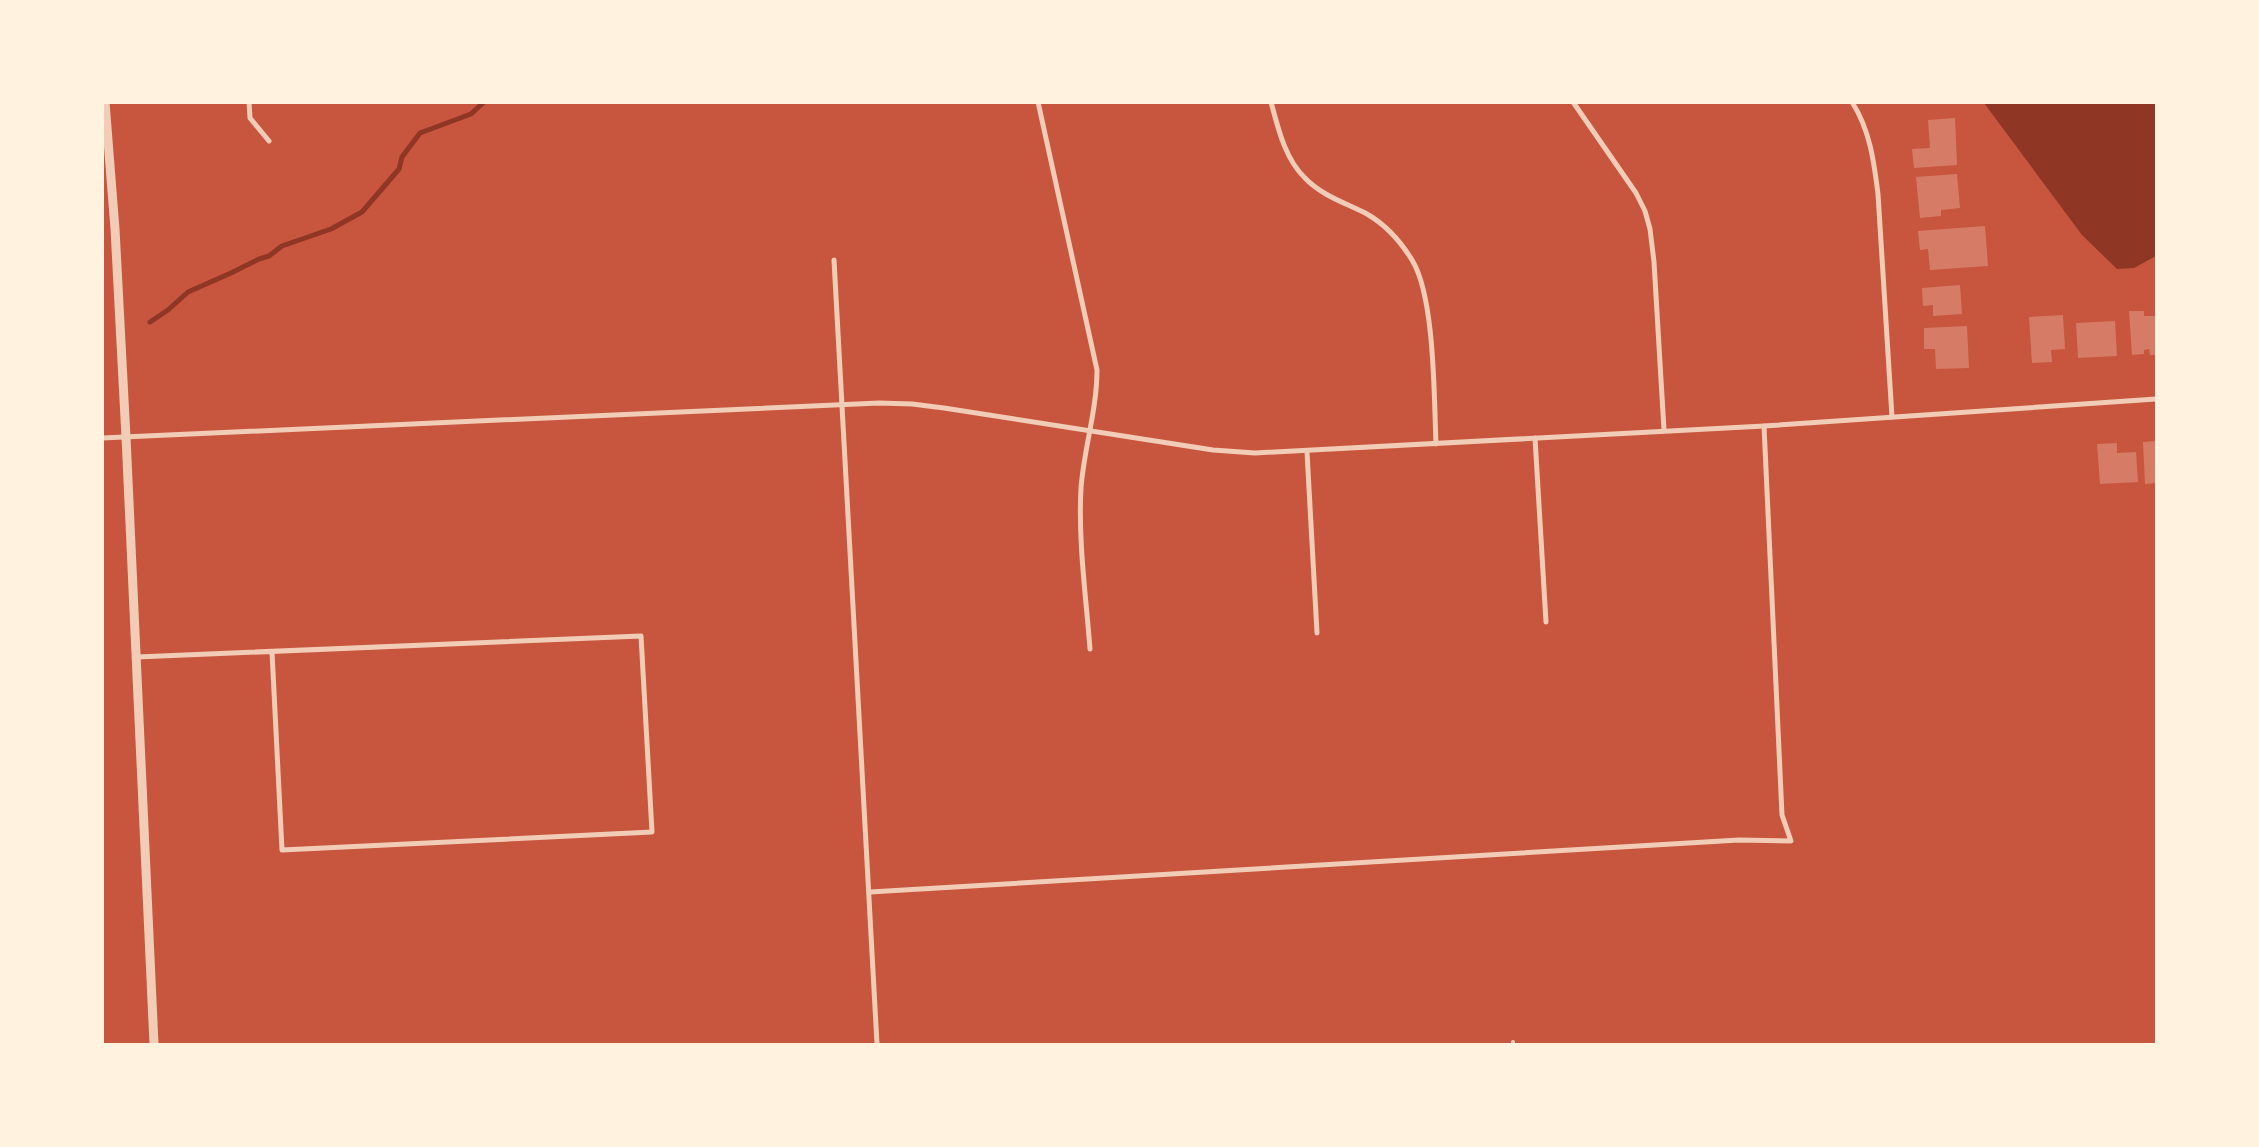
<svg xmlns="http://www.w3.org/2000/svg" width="2259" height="1147" viewBox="0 0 2259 1147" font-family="'Times New Roman',serif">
<rect width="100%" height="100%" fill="#c8553d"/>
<polygon fill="#8f3625" points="1984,103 2156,103 2156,256 2134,268 2117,269 2082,235"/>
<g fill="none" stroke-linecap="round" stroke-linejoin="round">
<polyline stroke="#8f3625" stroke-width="5" points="150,322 168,310 188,292 231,273 259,259 269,256 282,246 331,229 362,212 399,169 402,157 420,133 471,114 484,102"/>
</g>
<g fill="#d67c66">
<polygon points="1955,118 1957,165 1914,168 1912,149 1930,148 1928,120"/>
<polygon points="1957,174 1960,208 1941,210 1941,216 1920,218 1916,177"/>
<polygon points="1985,226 1988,266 1930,270 1928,249 1920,250 1918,231"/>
<polygon points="1960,285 1962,314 1933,316 1933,305 1923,306 1922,288"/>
<polygon points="2129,311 2144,311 2144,316 2156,316 2156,355 2150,355 2149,349 2144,350 2144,354 2132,355"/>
<polygon points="2063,315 2065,349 2051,350 2052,362 2032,363 2029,317"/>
<polygon points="2115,321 2117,356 2078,358 2076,323"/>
<polygon points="1967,326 1969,368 1936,369 1935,349 1924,349 1924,328"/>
<polygon points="2156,441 2156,483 2145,484 2143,442"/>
<polygon points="2117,443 2117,453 2136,452 2138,482 2100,484 2097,444"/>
</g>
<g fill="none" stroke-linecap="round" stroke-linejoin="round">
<polyline stroke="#f1ccb7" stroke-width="4" points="1513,1042 1513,1044"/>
<g stroke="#f1ccb7" stroke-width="5">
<polyline points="249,102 250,118 269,141"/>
<path d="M1038 102 1097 370C1097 410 1084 448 1081 488 1078 541 1086 596 1090 649"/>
<path d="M1271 102C1278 128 1285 159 1305 178 1322 196 1346 203 1367 214 1386 225 1401 242 1412 260 1435 297 1434 399 1436 444"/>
<polyline points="1573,102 1636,193 1645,211 1650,229 1654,262 1664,430"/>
<path d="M1852 102C1870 130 1874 162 1878 194L1892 417"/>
<polyline points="834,260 877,1044"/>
<polyline points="102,438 879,403 912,404 944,408 1213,450 1255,453 1764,426 2156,399"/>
<polyline points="1535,438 1546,622"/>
<polyline points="1307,452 1317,633"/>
<polyline points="137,657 641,636 652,832 282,850 272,652"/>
<polyline points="870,892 1739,840 1791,841 1782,815 1764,426"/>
</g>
<polyline stroke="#f1ccb7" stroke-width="9" points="105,102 115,229 126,437 154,1044"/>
</g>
<rect width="2259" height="1147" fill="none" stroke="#fff3e0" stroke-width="208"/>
</svg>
